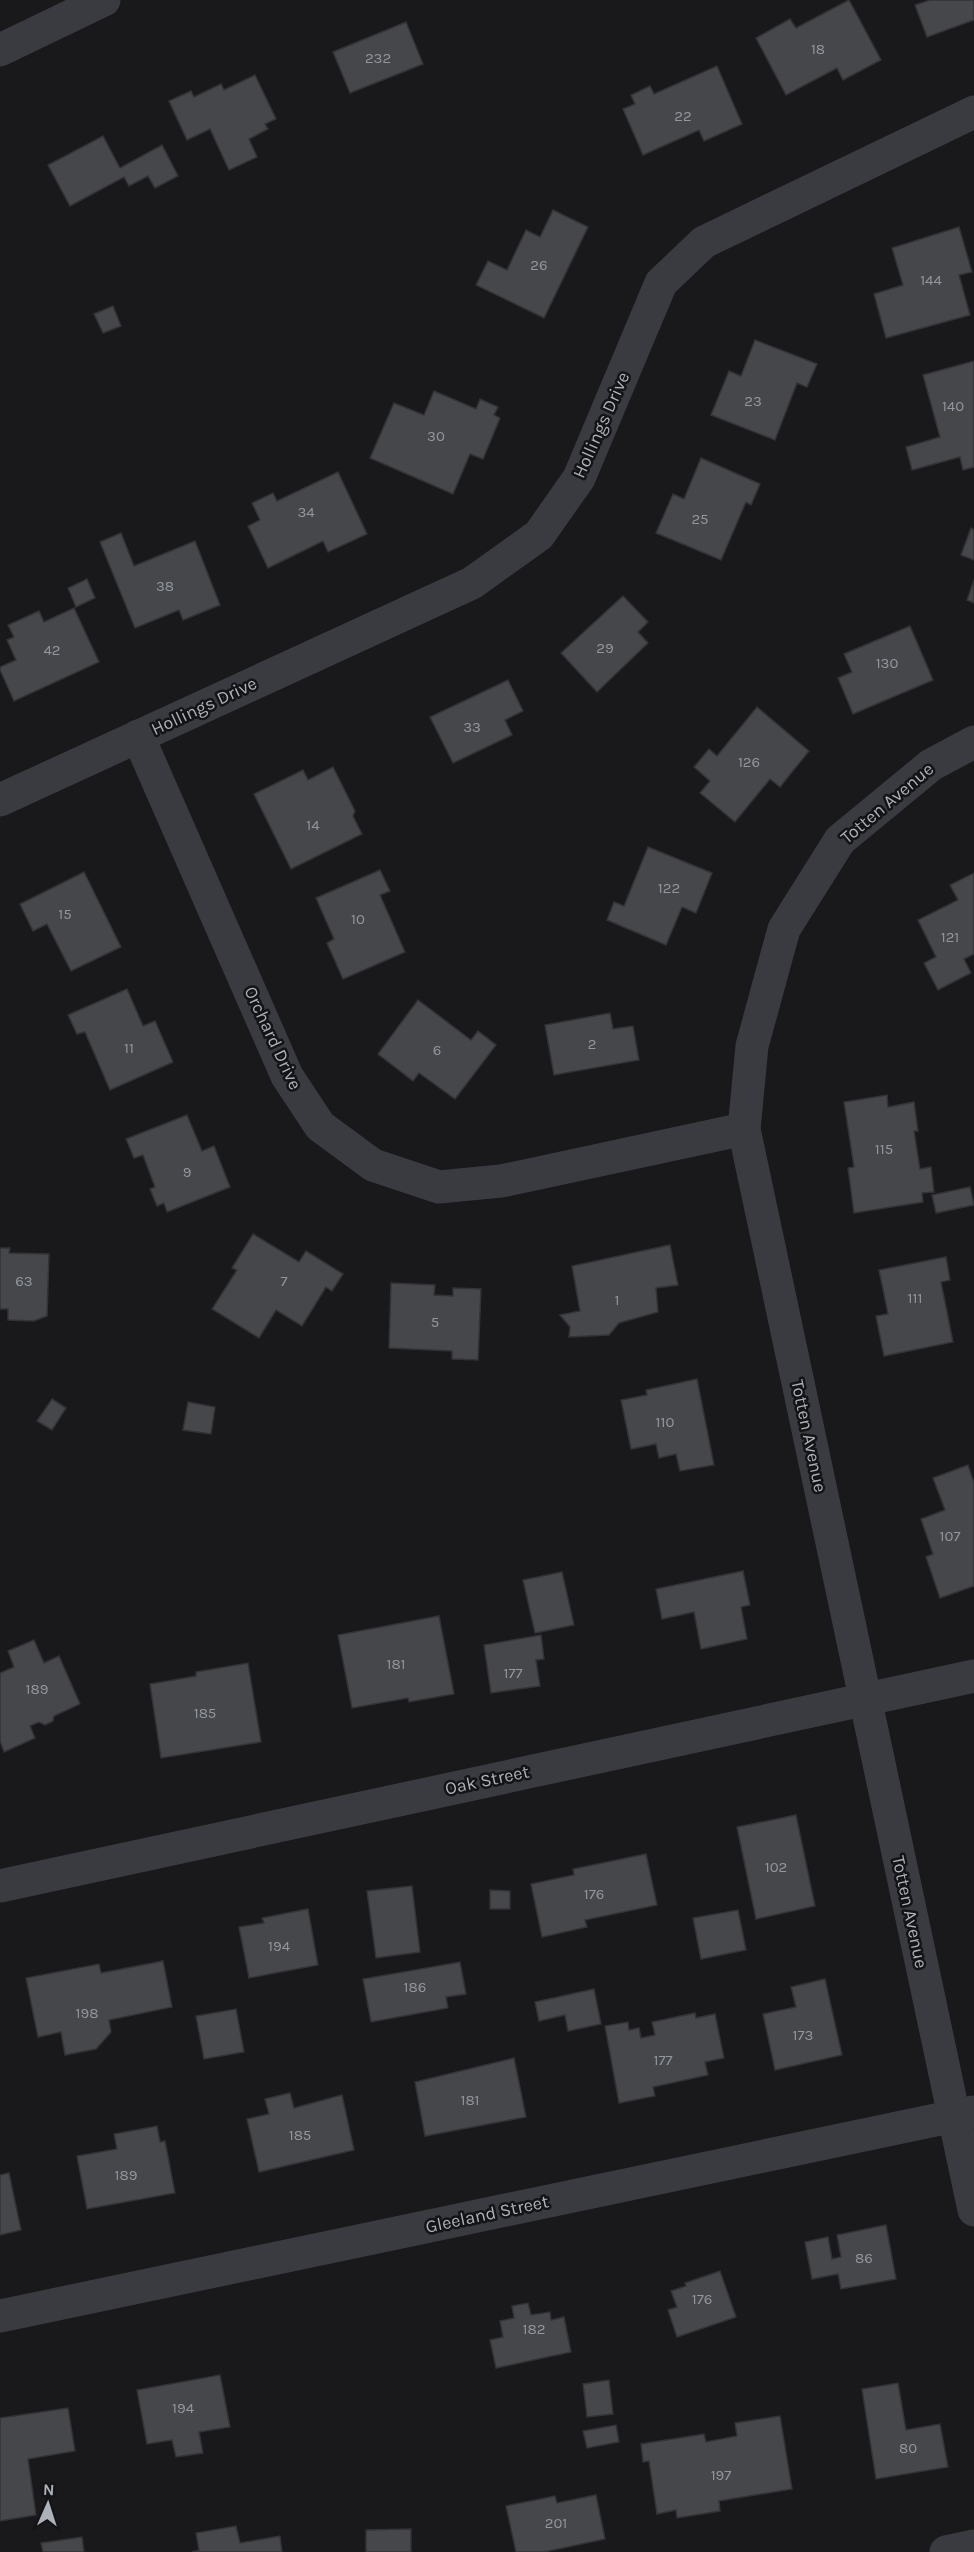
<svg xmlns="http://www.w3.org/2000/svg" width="974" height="2552" viewBox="0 0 974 2552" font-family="Karla,sans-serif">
<rect width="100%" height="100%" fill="#19191b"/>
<g fill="#46474b" stroke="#333337" stroke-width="1.5">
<polygon points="849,0 881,60 843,80 837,68 786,95 756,38 790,19 796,28"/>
<polygon points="930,0 974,0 974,20 927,37 915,5"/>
<polygon points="406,22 423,64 350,93 333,52"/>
<polygon points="717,66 742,124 704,141 699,130 643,155 623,109 635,104 631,95 650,86 654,94"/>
<polygon points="255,75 276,119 265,124 268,129 249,139 257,157 229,170 210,129 187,140 169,101 191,91 194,97 221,84 224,90"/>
<polygon points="103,136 120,168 162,145 178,176 155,188 148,176 129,186 124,177 70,206 48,165"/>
<polygon points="553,210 588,227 544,318 476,285 488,261 507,270 526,230 540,237"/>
<polygon points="959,227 972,272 959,275 970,315 886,338 874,294 903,285 892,248"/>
<polygon points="113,306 121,326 103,333 94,314"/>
<polygon points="755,340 817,364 807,387 797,383 775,440 711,415 729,371 741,376"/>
<polygon points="974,361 974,467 963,470 960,457 912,470 906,447 940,437 923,375"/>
<polygon points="434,391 476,409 480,399 498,407 494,415 500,418 483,459 470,454 453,494 370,458 394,403 424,415"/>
<polygon points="701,458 760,484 751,505 746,502 721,560 656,533 673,494 684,499"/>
<polygon points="338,472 367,534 328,552 323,541 268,568 248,526 260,520 252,503 273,493 277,501"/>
<polygon points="971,528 974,530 974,560 961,555"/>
<polygon points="121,533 134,566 195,541 220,605 183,620 179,610 135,628 100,542"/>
<polygon points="87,579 95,598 76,607 68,588"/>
<polygon points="974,580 974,603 967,600"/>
<polygon points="623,596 648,622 638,632 648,643 597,692 561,653"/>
<polygon points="74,608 99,662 14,701 0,670 0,667 16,660 7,640 14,637 8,625 39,611 44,622"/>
<polygon points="910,626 933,680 853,714 838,678 852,672 844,654"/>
<polygon points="508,680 523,711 505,720 512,735 453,763 430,717"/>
<polygon points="757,707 809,751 780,787 770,779 735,822 700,793 710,781 694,767 709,749 717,756"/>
<polygon points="333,767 355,811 353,816 362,834 291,869 254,794 303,770 308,780"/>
<polygon points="648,847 712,873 696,913 682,907 666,945 607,920 614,902 624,906"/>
<polygon points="380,870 390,891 380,895 405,952 343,979 327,943 334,939 316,898"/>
<polygon points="84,872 121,947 71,971 47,924 33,931 20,904"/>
<polygon points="974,873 974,954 964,959 971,973 938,990 924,963 936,957 918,920 958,900 950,885"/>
<polygon points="127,989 143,1026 155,1021 173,1062 110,1090 85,1032 77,1034 68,1015"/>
<polygon points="418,1000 471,1040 478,1031 496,1045 455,1099 419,1073 413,1081 378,1054"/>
<polygon points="610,1013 613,1029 633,1026 639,1060 554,1075 545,1025"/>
<polygon points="887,1095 888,1107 914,1102 918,1131 914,1131 920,1169 931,1167 934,1192 922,1193 923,1202 854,1213 848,1168 854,1167 844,1102"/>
<polygon points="187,1115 202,1151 214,1146 230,1187 167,1212 164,1203 157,1206 150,1189 155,1187 143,1155 134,1158 126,1139"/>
<polygon points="970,1187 974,1205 936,1213 932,1195"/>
<polygon points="253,1234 299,1262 306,1251 343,1274 332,1291 326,1287 302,1326 276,1310 259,1338 212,1309 237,1270 232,1268"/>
<polygon points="670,1245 678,1285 656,1288 658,1312 619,1323 609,1335 569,1337 570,1327 560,1315 580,1311 572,1266"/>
<polygon points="0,1248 10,1248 9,1253 49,1254 47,1316 34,1321 8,1320 8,1309 0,1309"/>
<polygon points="946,1257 950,1280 941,1282 953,1342 884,1356 876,1316 888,1314 879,1270"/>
<polygon points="391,1283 435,1285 434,1295 453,1296 453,1288 481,1289 478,1360 452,1359 452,1351 389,1348"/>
<polygon points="697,1379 714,1465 680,1471 676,1454 659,1458 656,1444 631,1449 621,1400 647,1395 646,1390"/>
<polygon points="52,1399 66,1408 52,1430 37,1421"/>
<polygon points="188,1402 215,1407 211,1434 183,1430"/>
<polygon points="968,1465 974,1483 974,1586 940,1598 926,1557 933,1554 921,1519 945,1510 933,1478"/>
<polygon points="743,1571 750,1605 741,1607 747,1639 701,1649 694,1612 662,1619 656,1589"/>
<polygon points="562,1572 574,1625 535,1633 523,1580"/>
<polygon points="439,1616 454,1694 409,1702 408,1698 352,1708 338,1635"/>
<polygon points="541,1635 544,1659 536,1660 540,1686 491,1693 484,1645"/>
<polygon points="34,1640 44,1663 59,1656 80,1704 54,1716 53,1721 45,1725 39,1722 30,1726 35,1738 4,1752 0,1741 0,1673 14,1667 8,1651"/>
<polygon points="248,1663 261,1742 161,1758 150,1684 196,1676 196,1672"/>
<polygon points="796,1815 815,1906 756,1919 737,1827"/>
<polygon points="646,1854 657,1905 585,1920 587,1927 542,1937 531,1884 574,1875 573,1869"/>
<polygon points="412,1886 420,1952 376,1958 367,1891"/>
<polygon points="490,1890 510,1891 510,1909 490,1909"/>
<polygon points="308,1909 318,1965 249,1978 239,1927 264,1923 262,1918"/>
<polygon points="738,1910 746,1950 701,1959 693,1918"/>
<polygon points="163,1961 172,2007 109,2020 111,2032 96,2049 65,2055 61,2032 38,2037 26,1978 99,1964 101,1973"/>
<polygon points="460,1962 466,1994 446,1997 448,2008 371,2022 363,1979"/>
<polygon points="825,1979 842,2055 775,2070 763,2014 796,2007 791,1987"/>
<polygon points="594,1989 601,2024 568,2031 565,2015 539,2021 535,2002"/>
<polygon points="236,2009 244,2052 204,2059 196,2016"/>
<polygon points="695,2013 696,2018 715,2014 724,2058 705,2062 708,2075 653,2087 655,2096 619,2103 605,2026 628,2022 629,2030 639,2028 641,2038 655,2035 652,2022"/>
<polygon points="514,2058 526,2117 425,2136 415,2082"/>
<polygon points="290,2093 294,2108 342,2095 354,2150 259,2172 247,2119 269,2114 265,2099"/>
<polygon points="157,2126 160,2142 165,2141 175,2193 87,2209 77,2156 117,2149 114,2134"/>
<polygon points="9,2173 21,2230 0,2235 0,2175"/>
<polygon points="886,2225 896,2279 841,2289 838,2274 812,2279 805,2242 828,2237 832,2259 841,2257 837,2235"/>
<polygon points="720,2271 736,2317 677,2337 668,2310 677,2307 671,2291 686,2286 685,2283"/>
<polygon points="528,2303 531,2315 550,2312 551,2320 564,2317 571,2352 496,2368 490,2340 503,2337 500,2321 514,2318 512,2306"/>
<polygon points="220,2375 230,2427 199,2432 203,2453 176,2457 172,2440 147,2444 137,2390"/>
<polygon points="609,2380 613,2414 587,2417 583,2384"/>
<polygon points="898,2383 906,2430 940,2424 948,2467 876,2479 862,2389"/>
<polygon points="68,2408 75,2451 28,2459 36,2515 0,2521 0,2418"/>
<polygon points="780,2416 792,2489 719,2501 720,2511 677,2518 676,2510 657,2514 649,2461 643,2462 641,2444 704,2434 706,2442 737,2436 735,2423"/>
<polygon points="616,2425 619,2442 587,2448 583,2431"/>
<polygon points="596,2495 605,2539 544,2552 516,2552 506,2506 555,2496 557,2503"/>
<polygon points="236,2526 240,2543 280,2536 282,2552 192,2552 199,2550 196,2533"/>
<polygon points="411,2529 411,2552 366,2552 366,2530"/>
<polygon points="82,2537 84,2552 43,2552 41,2543"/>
</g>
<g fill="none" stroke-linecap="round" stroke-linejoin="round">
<g stroke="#3a3b40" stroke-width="33">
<polyline points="0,50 104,0"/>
<polyline points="138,736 287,1076 320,1126 373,1165 439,1187 501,1181 744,1129"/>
<polyline points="974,742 931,765 840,840 784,929 752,1046 744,1129 974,2210"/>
<polyline points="0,800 472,583 539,535 579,478 661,283 704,242 974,112"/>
<polyline points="0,1886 974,1676"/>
<polyline points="0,2316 974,2112"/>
<polyline points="946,2552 974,2546"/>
</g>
</g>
<g text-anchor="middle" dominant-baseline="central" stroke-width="5" stroke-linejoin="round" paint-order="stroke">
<g font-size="15" fill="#92969e">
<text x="818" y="49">18</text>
<text x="378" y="58">232</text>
<text x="683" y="116">22</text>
<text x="539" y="265">26</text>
<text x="931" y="280">144</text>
<text x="753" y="401">23</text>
<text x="953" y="406">140</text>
<text x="436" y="436">30</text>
<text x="306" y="512">34</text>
<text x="700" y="519">25</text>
<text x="165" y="586">38</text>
<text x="605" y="648">29</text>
<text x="52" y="650">42</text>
<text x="887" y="663">130</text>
<text x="472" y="727">33</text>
<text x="749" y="762">126</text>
<text x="313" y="825">14</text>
<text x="669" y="888">122</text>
<text x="65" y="914">15</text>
<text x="358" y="919">10</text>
<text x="950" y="937">121</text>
<text x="592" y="1044">2</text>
<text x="129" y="1048">11</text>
<text x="437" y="1050">6</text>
<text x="884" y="1149">115</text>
<text x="187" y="1172">9</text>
<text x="24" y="1281">63</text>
<text x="284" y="1281">7</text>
<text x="915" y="1298">111</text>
<text x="617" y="1300">1</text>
<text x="435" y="1322">5</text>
<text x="665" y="1422">110</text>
<text x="950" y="1536">107</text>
<text x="396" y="1664">181</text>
<text x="513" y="1673">177</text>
<text x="37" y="1689">189</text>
<text x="205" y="1713">185</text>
<text x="776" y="1867">102</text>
<text x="594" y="1894">176</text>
<text x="279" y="1946">194</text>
<text x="415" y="1987">186</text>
<text x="87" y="2013">198</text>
<text x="803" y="2035">173</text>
<text x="663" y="2060">177</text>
<text x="470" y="2100">181</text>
<text x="300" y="2135">185</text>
<text x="126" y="2175">189</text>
<text x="864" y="2258">86</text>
<text x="702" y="2299">176</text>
<text x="534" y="2329">182</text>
<text x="183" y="2408">194</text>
<text x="908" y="2448">80</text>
<text x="721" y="2475">197</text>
<text x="556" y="2523">201</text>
</g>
<g font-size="18" fill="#acb1ba" stroke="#141416">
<text transform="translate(601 425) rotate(-66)">Hollings Drive</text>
<text transform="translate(204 706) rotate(-25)">Hollings Drive</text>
<text transform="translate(887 803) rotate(-40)">Totten Avenue</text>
<text transform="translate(273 1038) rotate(65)">Orchard Drive</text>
<text transform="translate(809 1436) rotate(78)">Totten Avenue</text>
<text transform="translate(487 1780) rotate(-12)">Oak Street</text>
<text transform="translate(910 1912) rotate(78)">Totten Avenue</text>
<text transform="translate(487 2214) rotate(-12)">Gleeland Street</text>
</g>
</g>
<g transform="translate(48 2504) rotate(3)" stroke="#141416" stroke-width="4.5" paint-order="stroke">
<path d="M0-4.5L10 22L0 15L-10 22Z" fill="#acb1ba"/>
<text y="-9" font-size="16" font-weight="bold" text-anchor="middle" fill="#acb1ba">N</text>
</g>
</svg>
